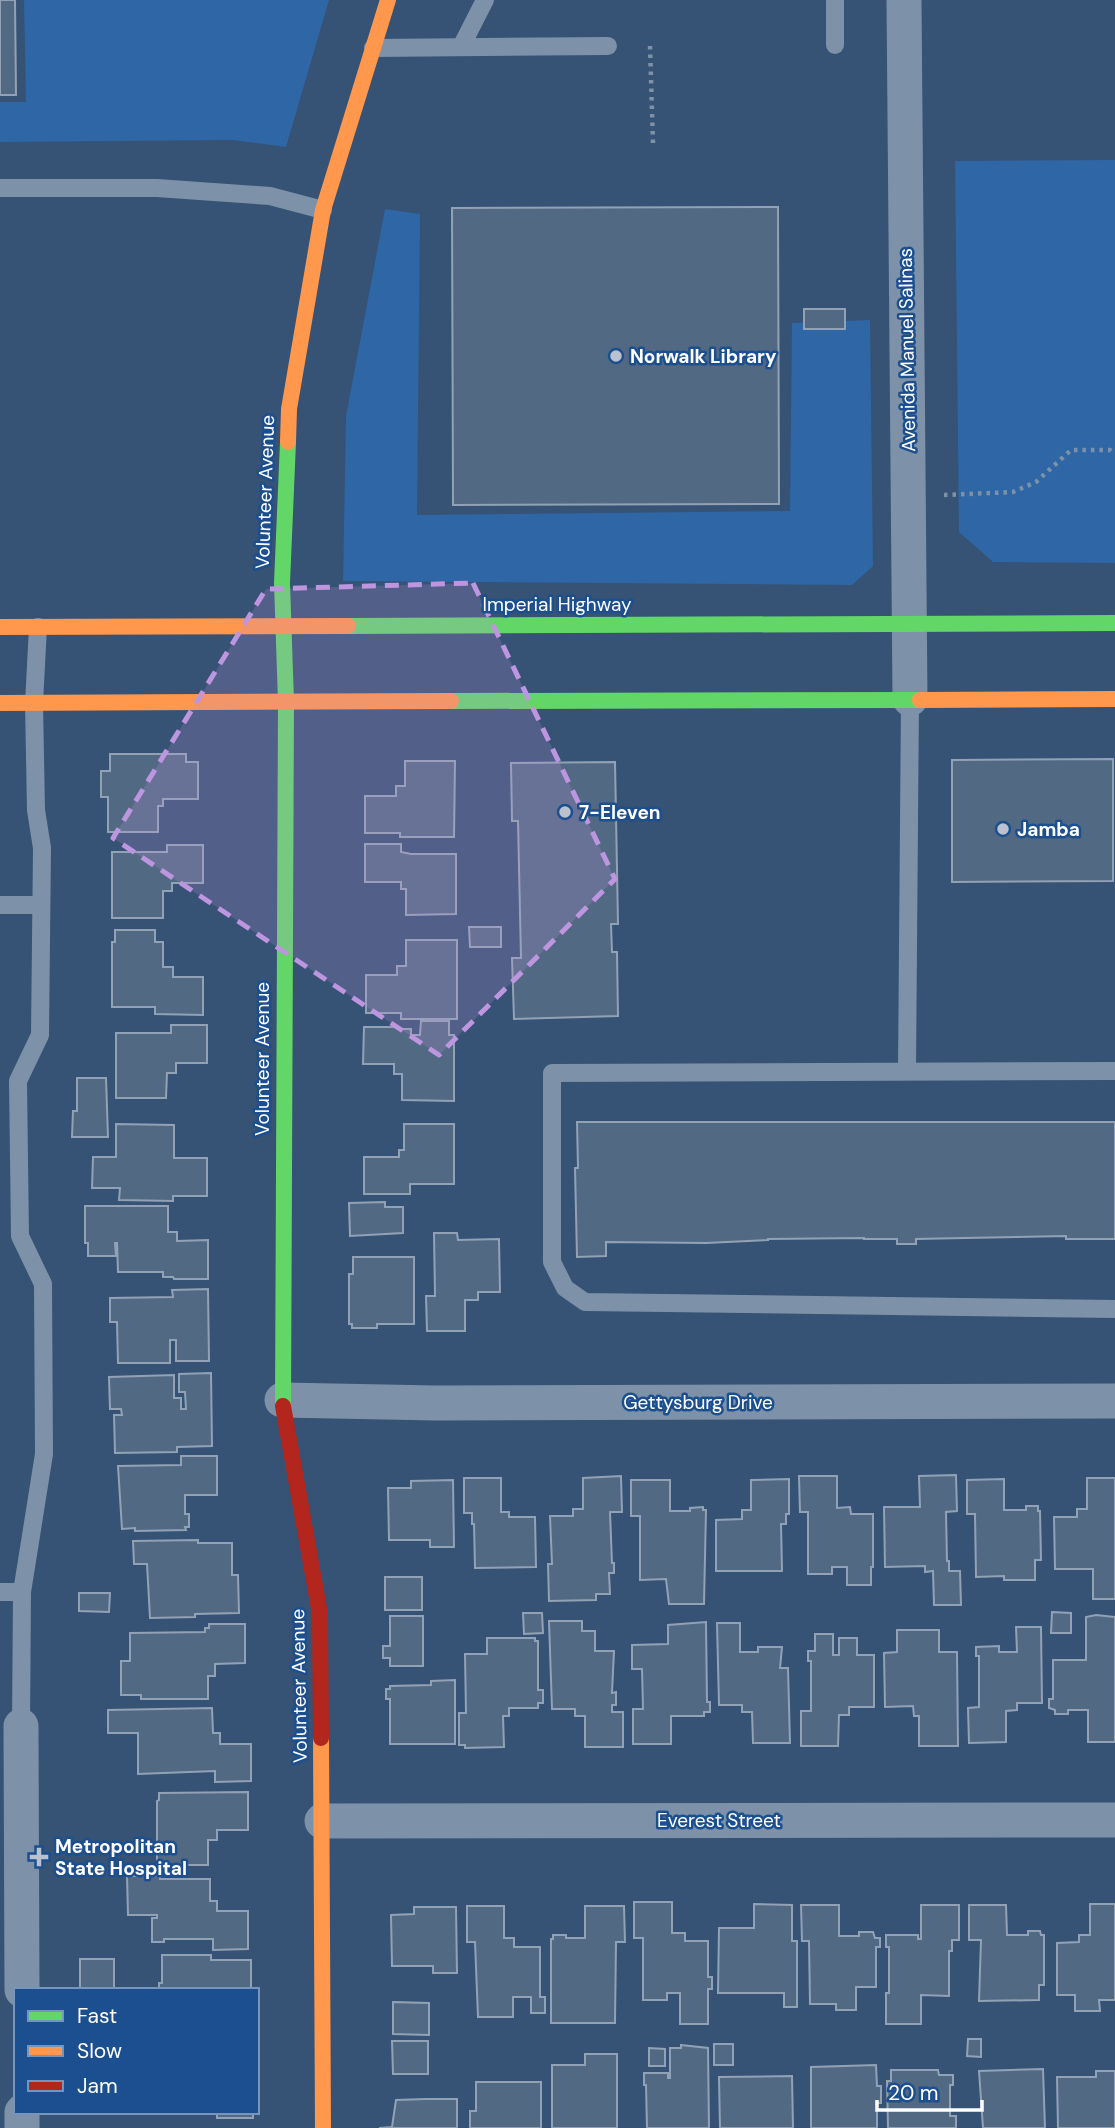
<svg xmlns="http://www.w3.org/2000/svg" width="1115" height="2128" viewBox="0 0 1115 2128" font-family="'DM Sans',sans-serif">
<rect width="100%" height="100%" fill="#365274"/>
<g fill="#2f66a5">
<polygon points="24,0 329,0 286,147 232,140 0,142 0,102 26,102"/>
<polygon points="1115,160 1115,563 993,562 959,532 955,161"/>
<polygon points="385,209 420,214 417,515 790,511 792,323 870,320 873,566 852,585 343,581 346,416"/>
</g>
<g fill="#526984" stroke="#92a2b6" stroke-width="2">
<polygon points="0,0 15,0 16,95 0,95"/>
<polygon points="778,207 779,504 453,505 452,208"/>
<rect x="804" y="309" width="41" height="20"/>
<polygon points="110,754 186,754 186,762 198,762 198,799 163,799 163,806 158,806 158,832 108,832 108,797 101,797 101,771 110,771"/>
<polygon points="1113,759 1113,881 952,882 952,760"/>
<polygon points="405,761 455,761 454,837 400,837 400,833 365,833 365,796 396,796 396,786 405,786"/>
<polygon points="615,762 618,924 611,924 612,952 617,952 618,1016 514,1019 512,958 521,958 518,821 512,821 511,763"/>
<polygon points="365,844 401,844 401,852 411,854 456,854 456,914 406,915 406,889 401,889 401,882 365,882"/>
<polygon points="167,845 203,845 203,883 172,883 172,891 163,891 163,918 112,918 112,852 167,852"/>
<polygon points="469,927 501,927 501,947 470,947"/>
<polygon points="115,930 155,930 155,942 163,942 163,967 173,967 173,977 203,977 203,1015 155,1014 155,1007 112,1007 112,942 115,942"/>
<polygon points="406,940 457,940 457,1019 401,1019 401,1013 366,1013 366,975 397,975 397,966 406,966"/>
<polygon points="421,1021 449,1021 449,1035 454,1035 454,1101 402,1100 402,1074 394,1074 394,1064 363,1064 364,1027 399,1027 399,1029 411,1029 411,1035 420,1035"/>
<polygon points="171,1025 207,1025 207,1063 176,1063 176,1073 167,1073 166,1098 116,1098 116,1033 171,1033"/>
<polygon points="77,1078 106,1078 108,1137 72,1137 73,1111 77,1111"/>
<polygon points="577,1122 1115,1122 1115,1239 1066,1239 1066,1236 965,1238 916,1239 916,1244 897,1244 897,1239 864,1239 864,1238 768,1239 768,1240 706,1243 606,1242 606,1256 577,1257 575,1168 578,1168"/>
<polygon points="116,1124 174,1125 174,1158 207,1158 207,1196 173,1196 173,1201 119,1200 120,1188 92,1188 93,1157 116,1157"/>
<polygon points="404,1124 454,1124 454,1184 410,1184 410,1194 364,1194 364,1157 399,1157 399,1150 404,1150"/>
<polygon points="385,1202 385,1207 403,1207 403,1233 350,1236 349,1203"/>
<polygon points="85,1206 168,1206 168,1232 177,1232 177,1241 208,1240 208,1279 174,1279 173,1277 163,1277 163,1272 118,1272 117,1243 115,1243 116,1256 88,1256 88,1243 85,1243"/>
<polygon points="434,1233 457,1233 458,1240 499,1239 500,1292 478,1292 478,1300 465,1300 465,1331 427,1331 426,1296 435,1296"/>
<polygon points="353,1257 414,1257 414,1324 377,1324 377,1328 352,1328 352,1324 349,1324 349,1274 353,1274"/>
<polygon points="208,1289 209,1361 176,1361 176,1340 170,1340 170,1363 118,1363 117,1322 110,1322 110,1298 173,1297 172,1290"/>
<polygon points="211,1373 212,1446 177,1447 177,1452 115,1453 114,1415 122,1415 121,1409 110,1409 109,1377 174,1375 174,1398 181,1398 181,1409 186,1409 185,1392 179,1392 179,1374"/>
<polygon points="181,1456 217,1456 217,1495 185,1495 185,1514 189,1514 189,1527 185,1527 186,1530 135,1531 135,1528 122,1529 118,1466 181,1465"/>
<polygon points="956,1475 957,1511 946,1512 947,1561 949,1561 949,1571 960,1571 961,1605 934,1605 933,1571 925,1572 925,1566 885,1567 884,1507 920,1507 919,1476"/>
<polygon points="621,1476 622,1512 610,1512 612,1563 614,1563 614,1573 609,1573 610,1594 596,1594 596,1600 549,1601 548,1564 552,1564 550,1516 573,1516 573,1509 583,1509 583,1478"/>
<polygon points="799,1476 837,1476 837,1508 850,1507 851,1514 873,1514 873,1567 871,1567 871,1585 847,1585 847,1567 832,1567 832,1574 808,1574 808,1512 800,1512"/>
<polygon points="464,1478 501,1478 501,1512 509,1512 509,1517 535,1517 536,1567 475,1568 474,1524 472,1524 472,1513 464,1513"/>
<polygon points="1087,1478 1115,1478 1115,1599 1093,1599 1093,1569 1055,1569 1054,1517 1077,1517 1077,1509 1087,1509"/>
<polygon points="789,1479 789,1514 786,1514 786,1524 781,1524 782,1571 716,1571 716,1520 742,1519 742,1510 751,1510 751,1480"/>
<polygon points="1004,1479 1004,1510 1026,1510 1026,1506 1038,1506 1038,1511 1040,1511 1041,1560 1035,1560 1035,1580 1004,1580 1004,1576 976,1577 975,1514 967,1514 967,1480"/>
<polygon points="453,1480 454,1547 430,1547 430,1540 389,1540 388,1488 411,1488 411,1481"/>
<polygon points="631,1480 670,1480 670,1511 690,1511 690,1508 703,1507 703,1510 706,1510 704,1604 669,1604 666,1579 640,1580 640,1516 631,1516"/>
<polygon points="198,1540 198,1543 232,1543 232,1575 238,1575 239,1613 195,1614 195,1617 150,1618 147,1564 134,1564 133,1541"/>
<rect x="385" y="1577" width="37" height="33"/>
<polygon points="79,1593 110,1593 109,1612 79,1611"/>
<polygon points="1052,1612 1071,1613 1071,1633 1051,1633"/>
<polygon points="523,1613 542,1613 543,1633 524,1634"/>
<polygon points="1096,1615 1115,1617 1115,1742 1088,1742 1088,1710 1068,1710 1068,1714 1055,1714 1055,1710 1049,1708 1049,1699 1053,1699 1053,1660 1086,1660 1086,1617"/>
<polygon points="390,1616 423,1616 423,1666 390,1666 390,1658 383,1658 383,1646 390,1646"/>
<polygon points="549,1621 582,1621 582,1631 595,1631 595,1651 614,1651 612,1693 616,1692 616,1705 612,1705 612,1712 623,1712 623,1747 585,1747 585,1716 575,1716 575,1709 552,1709"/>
<polygon points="706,1622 707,1702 710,1702 710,1712 704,1712 704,1716 671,1716 671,1744 633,1744 633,1709 643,1709 642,1669 632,1669 632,1645 668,1644 668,1625"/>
<polygon points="717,1623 740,1623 740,1652 758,1652 758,1647 782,1647 780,1668 788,1668 790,1743 753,1743 752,1712 742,1712 742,1705 719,1705"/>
<polygon points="209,1624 245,1624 245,1663 215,1664 215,1676 208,1676 208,1699 141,1699 141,1695 121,1695 121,1661 130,1661 130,1633 205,1632 205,1628 209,1628"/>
<polygon points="1016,1627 1041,1627 1042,1703 1017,1703 1017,1710 1006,1711 1006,1742 969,1743 968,1708 979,1707 979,1656 976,1656 976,1647 999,1646 999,1652 1017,1652"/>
<polygon points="897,1630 939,1630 939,1652 957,1652 958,1746 919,1746 919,1716 914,1716 913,1706 885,1707 884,1653 897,1652"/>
<polygon points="815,1634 833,1634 833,1655 839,1655 839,1638 857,1638 857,1655 874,1655 874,1707 849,1707 849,1715 839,1715 838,1746 801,1746 801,1711 811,1711 811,1661 808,1661 808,1651 815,1651"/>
<polygon points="487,1638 535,1638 535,1641 538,1641 538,1690 543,1690 543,1703 538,1703 538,1708 509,1708 509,1716 503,1716 504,1747 465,1748 465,1745 459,1745 459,1713 466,1713 465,1654 487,1654"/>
<polygon points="455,1680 455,1744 390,1744 390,1699 386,1699 386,1689 390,1689 390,1686 431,1685 431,1681"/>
<polygon points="212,1708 213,1733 220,1733 220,1744 251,1744 251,1781 215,1782 215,1771 138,1774 138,1733 108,1733 108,1710"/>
<polygon points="248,1792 248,1830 217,1830 217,1840 208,1840 208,1865 157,1865 157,1801 159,1800 159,1793"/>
<polygon points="127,1876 160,1876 160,1879 210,1879 210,1901 217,1901 217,1911 248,1911 248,1949 213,1950 213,1939 164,1939 164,1942 152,1942 152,1918 157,1918 157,1915 128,1915"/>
<polygon points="634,1902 672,1902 672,1933 685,1933 685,1941 708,1941 708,1977 712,1977 712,1989 708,1989 708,2024 680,2024 680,1993 667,1993 667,2000 643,2000 643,1938 634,1938"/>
<polygon points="754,1904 792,1905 792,1941 797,1941 797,2007 784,2007 784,1993 718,1993 719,1928 754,1928"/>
<polygon points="1090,1904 1115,1904 1115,2000 1099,2000 1100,2011 1075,2011 1075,1995 1057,1995 1057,1943 1079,1942 1079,1935 1090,1935"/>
<polygon points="801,1905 839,1905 839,1936 859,1936 859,1932 873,1932 875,1938 880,1938 880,1947 876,1947 876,1987 856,1987 856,2010 836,2010 836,2004 810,2004 809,1941 802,1941"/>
<polygon points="921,1905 959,1905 959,1940 952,1940 952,1951 949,1951 949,1996 921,1995 921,2024 886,2024 886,1993 889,1993 889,1947 886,1947 886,1935 918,1935 918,1939 921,1939"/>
<polygon points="969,1905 1006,1905 1007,1935 1028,1935 1028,1931 1040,1931 1041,1935 1044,1935 1044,1985 1039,1985 1039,2000 979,2001 981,1940 969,1940"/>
<polygon points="467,1906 504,1906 504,1938 514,1938 514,1947 540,1947 540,1997 545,1997 545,2013 531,2013 531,1997 513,1997 513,2017 478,2017 475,1942 467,1942"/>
<polygon points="585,1906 624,1906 625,1942 616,1942 615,2023 551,2023 551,1939 553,1939 553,1935 566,1935 566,1938 585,1938"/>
<polygon points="414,1907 456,1907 457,1973 433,1973 433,1966 392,1966 391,1915 414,1914"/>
<polygon points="162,1955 211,1955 211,1960 251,1960 251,1990 159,1990 159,1983 162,1983"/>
<polygon points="80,1959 114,1959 114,1988 80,1989"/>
<polygon points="393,2002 429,2003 429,2035 393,2034"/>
<polygon points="968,2039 981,2039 981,2057 967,2056"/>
<polygon points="392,2041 428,2041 428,2074 393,2074"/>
<rect x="714" y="2044" width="19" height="21"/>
<polygon points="681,2045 708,2048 709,2128 647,2128 646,2085 644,2085 644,2073 668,2073 668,2078 670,2078 670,2048 681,2048"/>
<polygon points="649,2048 665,2049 665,2066 649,2066"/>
<polygon points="585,2054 617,2054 617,2128 552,2128 552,2065 585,2065"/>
<polygon points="876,2065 877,2086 881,2086 881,2103 877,2103 877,2128 811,2128 811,2067"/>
<polygon points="1043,2069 1045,2128 983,2128 979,2071"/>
<polygon points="891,2070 938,2070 939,2075 953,2075 953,2085 950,2085 950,2116 956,2116 956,2128 888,2128 887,2081 891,2081"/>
<polygon points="1096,2071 1115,2071 1115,2128 1058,2128 1057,2077 1096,2077"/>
<polygon points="792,2076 793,2128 720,2128 719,2077"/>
<polygon points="476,2082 541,2082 541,2128 470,2128 470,2111 476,2111"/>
<polygon points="426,2099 457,2099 457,2128 379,2128 392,2127 396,2100"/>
<rect x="217" y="2112" width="36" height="6"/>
</g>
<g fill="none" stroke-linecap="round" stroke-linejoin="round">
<g stroke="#7d92a8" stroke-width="4.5" stroke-dasharray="3.5 5" stroke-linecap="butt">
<polyline points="650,46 653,143"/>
<polyline points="944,495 1013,492 1036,482 1071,450 1110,450 1115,454"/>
</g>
<g stroke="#7d92a8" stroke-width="18">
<polyline points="835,0 835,45"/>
<polyline points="461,47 485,0"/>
<polyline points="373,48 608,46"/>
<polyline points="0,188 157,188 270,196 323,210"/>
<polyline points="0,905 41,905"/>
<polyline points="907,1071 910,699"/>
<polyline points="1115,1071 552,1073 552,1262 565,1288 585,1302 1115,1309"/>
<polyline points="0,1592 22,1592"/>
<polyline points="21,1726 22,1592 44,1454 43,1284 20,1236 18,1081 40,1035 42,848 36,810 34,703 38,627"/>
</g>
<g stroke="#7d92a8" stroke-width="35">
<polyline points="904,0 910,699"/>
<polyline points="282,1400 436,1403 1115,1401"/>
<polyline points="21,1726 22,1990"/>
<polyline points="322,1821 1115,1820"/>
<polyline points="22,2112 22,2128"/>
</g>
<g stroke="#63d668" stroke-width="16">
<polyline points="348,626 1115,623"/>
<polyline points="451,701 920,700"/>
<polyline points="283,1406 286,702 282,583 288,442"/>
</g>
<g stroke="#ff974d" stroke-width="16">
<polyline points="288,442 289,409 323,210 388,0"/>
<polyline points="0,627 348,626"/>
<polyline points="920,700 1115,699"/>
<polyline points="0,703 451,701"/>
<polyline points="321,1738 323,2128"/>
</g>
<polyline stroke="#b3261e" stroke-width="16" points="283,1406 320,1614 321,1738"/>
</g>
<path fill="#bd96df" fill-opacity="0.2" stroke="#bd96df" stroke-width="5" stroke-dasharray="14 9" stroke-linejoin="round" d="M473 583 615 879 439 1055 113 838 266 589Z"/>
<g fill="#b9c2ce" stroke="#1b4f8f" stroke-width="2.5">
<circle cx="616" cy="356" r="7"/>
<circle cx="565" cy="812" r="7"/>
<circle cx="1003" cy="829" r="7"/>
<path d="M35.5 1846.5h7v7h7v7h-7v7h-7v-7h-7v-7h7z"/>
</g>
<g text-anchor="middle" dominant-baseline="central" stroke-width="5" stroke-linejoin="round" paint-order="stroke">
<g font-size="19" fill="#fff" stroke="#1b4f8f">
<text transform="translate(907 350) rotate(-91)">Avenida Manuel Salinas</text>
<text transform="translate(265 492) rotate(-88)">Volunteer Avenue</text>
<text x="557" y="604">Imperial Highway</text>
<text transform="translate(262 1059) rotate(-90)">Volunteer Avenue</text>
<text x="698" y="1402">Gettysburg Drive</text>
<text transform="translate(299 1686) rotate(-91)">Volunteer Avenue</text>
<text x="719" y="1820">Everest Street</text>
</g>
<g font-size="19" font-weight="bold" fill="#fff" stroke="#1b4f8f" text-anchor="start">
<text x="630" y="356">Norwalk Library</text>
<text x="579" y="812">7-Eleven</text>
<text x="1017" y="829">Jamba</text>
<text x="55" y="1846">Metropolitan<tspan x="55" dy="22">State Hospital</tspan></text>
</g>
</g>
<rect x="14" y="1988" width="245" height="126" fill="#1b4f8f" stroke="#7695bc" stroke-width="2"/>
<rect x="28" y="2011" width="35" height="10" fill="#63d668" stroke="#7695bc" stroke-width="2"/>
<text x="77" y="2023" font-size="21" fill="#ffffff">Fast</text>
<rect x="28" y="2046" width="35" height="10" fill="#ff974d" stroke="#7695bc" stroke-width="2"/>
<text x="77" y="2058" font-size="21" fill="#ffffff">Slow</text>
<rect x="28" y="2081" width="35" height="10" fill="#b3261e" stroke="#7695bc" stroke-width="2"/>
<text x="77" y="2093" font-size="21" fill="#ffffff">Jam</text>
<path d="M877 2100v10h105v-10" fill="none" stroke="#ffffff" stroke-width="3.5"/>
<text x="888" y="2100" font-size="21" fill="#ffffff" stroke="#1b4f8f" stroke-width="5" paint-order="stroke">20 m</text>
</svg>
